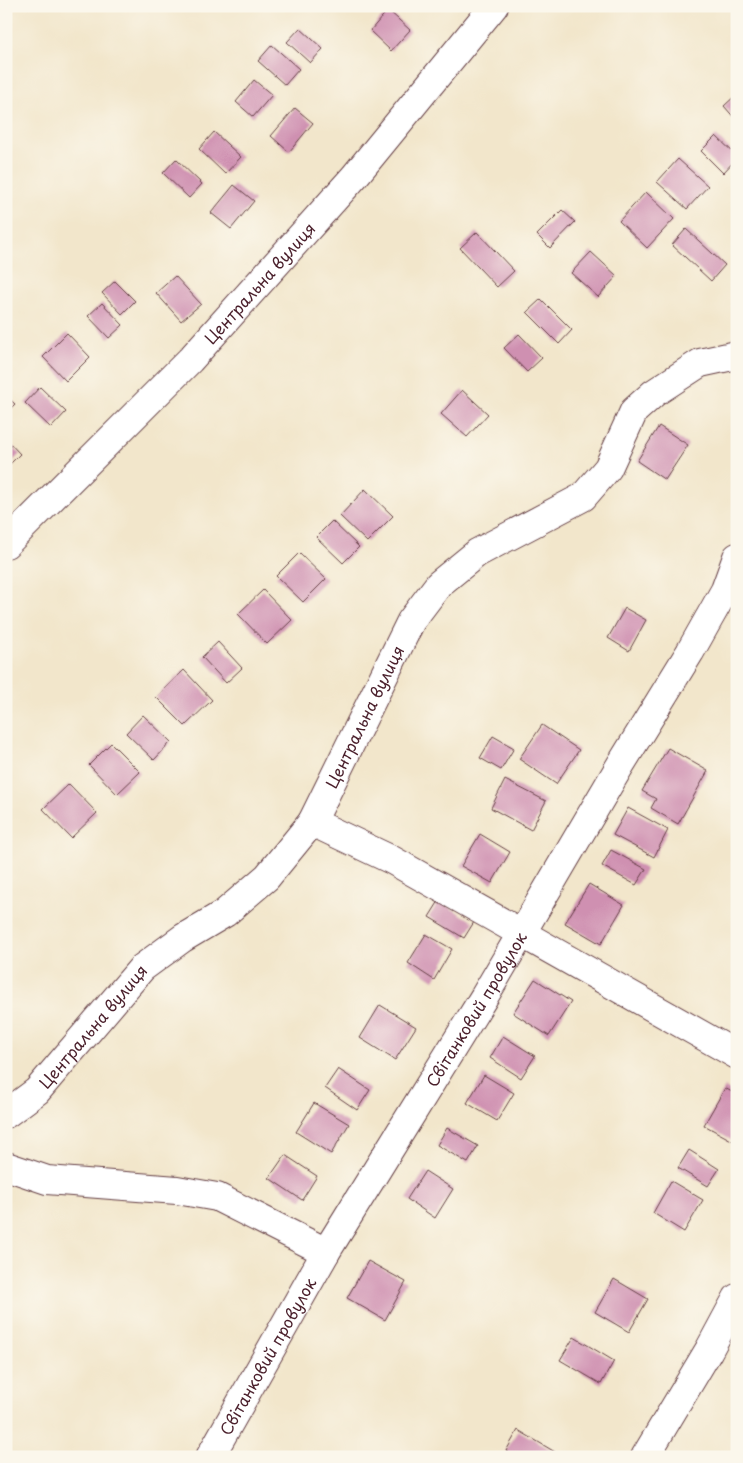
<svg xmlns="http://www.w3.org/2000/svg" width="743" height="1463" viewBox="0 0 743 1463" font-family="'Playpen Sans',sans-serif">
<rect width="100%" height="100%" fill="#fbf7ec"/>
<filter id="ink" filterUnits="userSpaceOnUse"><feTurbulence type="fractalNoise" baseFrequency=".02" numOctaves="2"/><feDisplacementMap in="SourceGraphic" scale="10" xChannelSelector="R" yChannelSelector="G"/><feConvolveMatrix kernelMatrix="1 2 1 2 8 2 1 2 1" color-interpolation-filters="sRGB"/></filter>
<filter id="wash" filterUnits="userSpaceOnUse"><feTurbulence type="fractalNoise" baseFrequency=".0096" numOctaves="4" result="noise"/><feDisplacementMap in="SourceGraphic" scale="20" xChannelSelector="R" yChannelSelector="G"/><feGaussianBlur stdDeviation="1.12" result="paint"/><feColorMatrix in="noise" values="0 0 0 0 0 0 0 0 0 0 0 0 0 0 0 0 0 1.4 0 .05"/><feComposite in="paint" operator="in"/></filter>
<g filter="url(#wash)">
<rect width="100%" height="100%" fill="#f2e6cb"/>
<g id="blocks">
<g fill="#cf90b1">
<polygon points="388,10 410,30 391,51 370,31"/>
<polygon points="300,28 323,49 310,63 287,42"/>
<polygon points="272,45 299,69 285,85 258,61"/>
<polygon points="254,80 272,95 253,117 236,102"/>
<polygon points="737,94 737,121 724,106"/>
<polygon points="295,108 313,123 289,152 271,136"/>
<polygon points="214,132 241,157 225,174 199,149"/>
<polygon points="716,136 737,156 737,158 723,173 701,151"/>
<polygon points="176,159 202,184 189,198 163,173"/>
<polygon points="678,159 708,186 687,209 657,182"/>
<polygon points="234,185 254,201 231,229 211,213"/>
<polygon points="646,192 674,219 647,248 619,221"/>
<polygon points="562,210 575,222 550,248 537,235"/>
<polygon points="686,229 725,265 711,281 672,245"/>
<polygon points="477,232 514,271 497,287 460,248"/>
<polygon points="591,252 617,276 598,297 571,273"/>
<polygon points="175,276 201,304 181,321 156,293"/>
<polygon points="115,281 135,301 122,314 102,293"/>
<polygon points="541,299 572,330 559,344 527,312"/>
<polygon points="102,303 123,325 109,338 88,316"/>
<polygon points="67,333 90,357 66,381 43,357"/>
<polygon points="519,334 542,358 527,372 504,348"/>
<polygon points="40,387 66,412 51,428 25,403"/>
<polygon points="462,390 488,414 467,437 441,414"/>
<polygon points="6,396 15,404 6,413"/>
<polygon points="659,426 688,445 665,480 637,461"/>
<polygon points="6,439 20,454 9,465 6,462"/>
<polygon points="365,489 393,516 367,542 340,516"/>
<polygon points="332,521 359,547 343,563 316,537"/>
<polygon points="299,553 326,579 303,602 276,576"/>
<polygon points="263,590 292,620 267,644 238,614"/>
<polygon points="625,608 646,620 629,651 608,638"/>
<polygon points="218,642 242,668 226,683 202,657"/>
<polygon points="184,670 212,700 185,726 156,697"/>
<polygon points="143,715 171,742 154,760 126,733"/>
<polygon points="542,725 579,750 556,784 519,759"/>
<polygon points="493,736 514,748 501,770 480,758"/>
<polygon points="111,743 140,772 117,794 89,765"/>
<polygon points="668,748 708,771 678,824 651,808 656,799 642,791"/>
<polygon points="505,780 546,801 531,830 491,808"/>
<polygon points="69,784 97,813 71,838 43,809"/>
<polygon points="628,808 668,830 654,857 613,835"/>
<polygon points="480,834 510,852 492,883 461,866"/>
<polygon points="611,850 646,869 636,885 602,866"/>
<polygon points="589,884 624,905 601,944 565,923"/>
<polygon points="439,901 474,922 464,938 429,917"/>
<polygon points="426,934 452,949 434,980 408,963"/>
<polygon points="535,979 571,1002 549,1036 513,1013"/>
<polygon points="380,1005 416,1027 395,1060 360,1038"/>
<polygon points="503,1036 535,1056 521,1078 490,1058"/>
<polygon points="338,1069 370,1090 357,1110 325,1088"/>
<polygon points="484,1075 514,1093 497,1121 467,1103"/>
<polygon points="725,1088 737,1095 737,1139 735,1142 704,1125"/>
<polygon points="314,1103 349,1124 331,1154 296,1132"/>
<polygon points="447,1128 478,1146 468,1163 437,1145"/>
<polygon points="689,1150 719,1169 708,1186 678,1168"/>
<polygon points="285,1155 317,1176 302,1200 269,1178"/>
<polygon points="425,1171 453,1189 435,1218 407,1199"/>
<polygon points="671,1181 703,1200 684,1232 653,1213"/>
<polygon points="368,1261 406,1282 385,1320 347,1298"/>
<polygon points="614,1279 648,1299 629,1332 595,1312"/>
<polygon points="574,1337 614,1361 601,1384 560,1360"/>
<polygon points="518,1430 555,1452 553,1457 515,1457 506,1451"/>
</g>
</g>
</g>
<g filter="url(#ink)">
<use href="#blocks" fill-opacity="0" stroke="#633d43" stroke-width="1"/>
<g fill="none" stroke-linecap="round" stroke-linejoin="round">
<g stroke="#633d43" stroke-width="30">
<g id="street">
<polyline points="312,822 392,860 737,1055"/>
<path id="s1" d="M6 1114 37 1091 142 968 183 938 225 913 267 877 312 822 411 621 439 584 477 553 583 497 608 468 634 411 654 393 700 363 737 355"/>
<polyline points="6,1166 47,1180 177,1190 217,1197 326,1252"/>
<path id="s2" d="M210 1457 326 1252 484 997 621 764 690 652 725 590 737 557"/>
<polyline points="645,1457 709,1350 737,1298"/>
</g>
</g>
<g stroke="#633d43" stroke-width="30">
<g id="secondary">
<path id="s3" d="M6 544 190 360 354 177 494 6"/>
</g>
</g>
<use href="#street" stroke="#fff" stroke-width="28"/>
<use href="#secondary" stroke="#fff" stroke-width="28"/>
</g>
</g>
<g text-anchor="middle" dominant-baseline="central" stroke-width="4" stroke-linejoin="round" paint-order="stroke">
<g font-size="16" fill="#4a1f2b" stroke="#fbf7ec">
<text stroke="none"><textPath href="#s3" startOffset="364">Центральна вулиця</textPath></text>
<text stroke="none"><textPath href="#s1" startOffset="544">Центральна вулиця</textPath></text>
<text stroke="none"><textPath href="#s2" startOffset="521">Світанковий провулок</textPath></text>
<text stroke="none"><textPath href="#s1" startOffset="124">Центральна вулиця</textPath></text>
<text stroke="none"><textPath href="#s2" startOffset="116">Світанковий провулок</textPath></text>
</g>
</g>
<rect width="743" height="1463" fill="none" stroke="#fbf7ec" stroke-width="25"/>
</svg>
